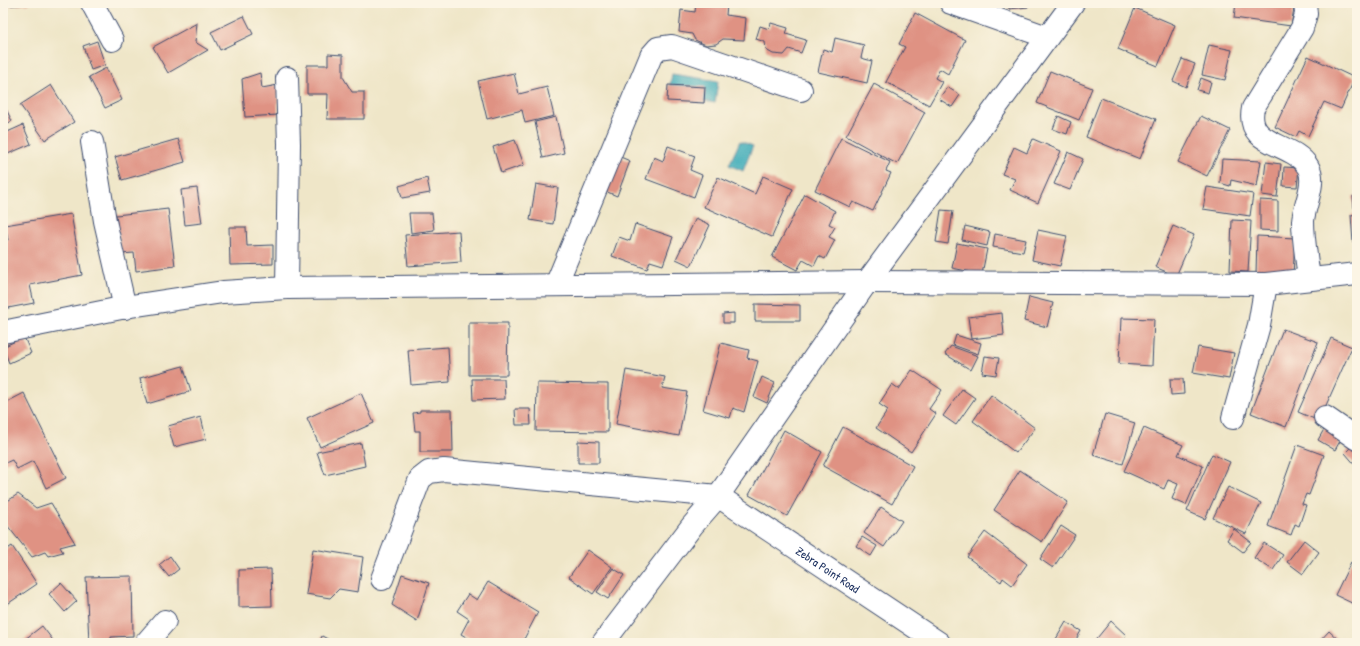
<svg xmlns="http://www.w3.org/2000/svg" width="1360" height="646" viewBox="0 0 1360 646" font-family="'Patrick Hand',sans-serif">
<rect width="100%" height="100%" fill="#fcf5e5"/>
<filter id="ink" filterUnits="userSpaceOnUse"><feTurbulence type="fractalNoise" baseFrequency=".025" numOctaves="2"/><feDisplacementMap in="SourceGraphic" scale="8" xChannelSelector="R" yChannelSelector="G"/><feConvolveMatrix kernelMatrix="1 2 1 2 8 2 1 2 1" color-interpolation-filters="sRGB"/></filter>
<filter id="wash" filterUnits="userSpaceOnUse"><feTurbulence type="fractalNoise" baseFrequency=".012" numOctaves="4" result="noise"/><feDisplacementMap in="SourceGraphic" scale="16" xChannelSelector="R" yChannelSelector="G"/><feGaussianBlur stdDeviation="0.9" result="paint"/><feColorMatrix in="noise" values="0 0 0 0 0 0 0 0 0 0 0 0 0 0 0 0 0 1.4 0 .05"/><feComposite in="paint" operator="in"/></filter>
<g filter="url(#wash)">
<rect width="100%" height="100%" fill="#efe6c8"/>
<g fill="#3aaab8" stroke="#2a6c8b">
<polygon points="672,74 718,81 715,103 668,95"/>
<polygon points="740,141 753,146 743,171 729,165"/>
</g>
<g id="blocks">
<g fill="#df9283">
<polygon points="3,3 29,3 29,4 3,6"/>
<polygon points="696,3 727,5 726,15 746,18 744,40 723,39 716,44 706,45 695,40 692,34 679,32 681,10 695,12"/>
<polygon points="1009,3 1028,3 1028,7 1009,9"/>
<polygon points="1236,3 1295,3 1291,26 1234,18"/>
<polygon points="1135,8 1175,25 1158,66 1118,49"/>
<polygon points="915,13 965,40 948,74 940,69 935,78 942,82 929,105 886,82 905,47 899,44"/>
<polygon points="244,16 253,34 220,50 211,32"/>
<polygon points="197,23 195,42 208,50 168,73 153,47"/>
<polygon points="771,23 788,28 786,34 806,40 801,53 789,49 784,55 773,54 766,50 765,42 756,39 760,26 769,29"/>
<polygon points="835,38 864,45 861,58 872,61 867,83 818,72 823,49 832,52"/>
<polygon points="97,41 105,65 91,70 83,46"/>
<polygon points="1209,45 1232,50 1225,80 1202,75"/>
<polygon points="328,54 343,55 343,77 352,92 364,92 364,119 327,119 328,94 307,94 307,65 328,65"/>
<polygon points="1308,56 1355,78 1341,109 1324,102 1308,136 1299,131 1296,137 1275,127"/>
<polygon points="1182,59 1195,64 1186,87 1173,81"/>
<polygon points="106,68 122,100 105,108 89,77"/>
<polygon points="1050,71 1092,88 1079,120 1037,103"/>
<polygon points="260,73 262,88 278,85 278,115 245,117 242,79"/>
<polygon points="514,73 519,94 547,87 554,116 525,123 522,110 487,119 478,81"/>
<polygon points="1201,78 1211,82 1208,93 1197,90"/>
<polygon points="874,84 925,112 897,164 846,136"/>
<polygon points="51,85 74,122 45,140 20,105"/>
<polygon points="668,85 705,87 704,103 667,101"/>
<polygon points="947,87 960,95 952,107 939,99"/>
<polygon points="1101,98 1156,119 1140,159 1086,137"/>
<polygon points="3,103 12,121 3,126"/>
<polygon points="1058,116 1071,122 1067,134 1053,129"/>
<polygon points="1201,116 1230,130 1207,176 1178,162"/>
<polygon points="556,117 564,153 543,158 535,122"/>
<polygon points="23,125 31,144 3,156 3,134"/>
<polygon points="841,138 890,162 886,171 891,173 873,211 853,202 850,207 815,190"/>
<polygon points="178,139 185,162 122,180 115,157"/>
<polygon points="1033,139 1061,151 1038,203 1010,190 1015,179 1002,174 1014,147 1027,153"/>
<polygon points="515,140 524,165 501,173 493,147"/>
<polygon points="668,146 695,156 690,170 702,175 694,197 646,179 654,157 663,161"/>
<polygon points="1068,152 1083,159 1070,190 1054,184"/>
<polygon points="618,156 630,161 617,196 605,191"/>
<polygon points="1222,159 1261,161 1257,186 1231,180 1230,186 1220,183"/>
<polygon points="1266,162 1281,164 1277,197 1262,195"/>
<polygon points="1284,167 1299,168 1297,187 1283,186"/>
<polygon points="763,176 793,189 772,237 704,207 718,177 755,194"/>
<polygon points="427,178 430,193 402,198 399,186"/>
<polygon points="536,184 558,188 553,224 530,220"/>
<polygon points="1207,187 1253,194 1250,216 1203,209"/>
<polygon points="197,188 202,223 185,225 181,190"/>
<polygon points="805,194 835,211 829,224 835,227 829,237 835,240 825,259 819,256 814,266 803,260 797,270 772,257"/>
<polygon points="1353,196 1357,196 1357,208 1354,208"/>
<polygon points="1260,200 1278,201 1278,231 1260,230"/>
<polygon points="168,209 175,266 136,271 134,253 121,254 116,215"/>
<polygon points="941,210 953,211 948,244 936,242"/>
<polygon points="409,213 432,213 434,230 411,233"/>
<polygon points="71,214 82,275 30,285 34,303 3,309 3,241 8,240 5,225"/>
<polygon points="1357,214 1357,243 1353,243 1351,215"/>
<polygon points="696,218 710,225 691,266 676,259"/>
<polygon points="1232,220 1251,221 1248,272 1230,271"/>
<polygon points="635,224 673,237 663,265 650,261 647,269 612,256 619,237 630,241"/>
<polygon points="965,226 990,232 987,246 962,240"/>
<polygon points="1173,226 1194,235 1176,276 1155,267"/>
<polygon points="229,227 246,227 247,246 273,245 273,264 230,265"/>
<polygon points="1038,230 1067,236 1060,266 1032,260"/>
<polygon points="459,231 461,262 408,266 405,235"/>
<polygon points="995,234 1026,240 1023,252 993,247"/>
<polygon points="1257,236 1295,238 1293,276 1256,274"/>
<polygon points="957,243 987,249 982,274 952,268"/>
<polygon points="1029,297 1053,303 1047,327 1024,321"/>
<polygon points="755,304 800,305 800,321 755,321"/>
<polygon points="734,313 734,323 723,323 723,314"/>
<polygon points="1002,313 1004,335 971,339 968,317"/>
<polygon points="1121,318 1154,319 1152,366 1119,364"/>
<polygon points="469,323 508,323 507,375 469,375"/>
<polygon points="1283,329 1318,342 1286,427 1251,413"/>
<polygon points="956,335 981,343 978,354 953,345"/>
<polygon points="24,337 31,353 9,363 3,347"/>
<polygon points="1331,338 1352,347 1319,421 1298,412"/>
<polygon points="721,343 749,350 747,358 758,361 744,412 733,408 730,418 703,410"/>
<polygon points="951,346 978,356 971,370 945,354"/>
<polygon points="448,347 450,382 411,385 408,350"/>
<polygon points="1198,347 1234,353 1229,379 1193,373"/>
<polygon points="985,356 999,358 996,375 982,373"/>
<polygon points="183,366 191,391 147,404 140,378"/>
<polygon points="626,370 665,377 662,388 687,392 679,436 616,424"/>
<polygon points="912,370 942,390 929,409 936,414 911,452 876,428 888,410 879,404 892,384 899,389"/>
<polygon points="762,377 775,383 767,403 754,397"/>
<polygon points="472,379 504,379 505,399 473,400"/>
<polygon points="1170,379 1183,379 1184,394 1171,395"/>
<polygon points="537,383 608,384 608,432 536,431"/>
<polygon points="962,389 975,398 956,425 943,416"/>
<polygon points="24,393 66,478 46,488 33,461 17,469 12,460 3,464 3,404"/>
<polygon points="361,393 374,423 320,447 307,418"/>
<polygon points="991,395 1035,428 1016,453 973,421"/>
<polygon points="515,409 530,409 531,425 516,425"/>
<polygon points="420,410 452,410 453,452 420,452 420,431 415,431 413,413 420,412"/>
<polygon points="1105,414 1135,423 1123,464 1093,455"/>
<polygon points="201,417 206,439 174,447 168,426"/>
<polygon points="1327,424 1344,434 1335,450 1318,440"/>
<polygon points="843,427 913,466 892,504 823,466"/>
<polygon points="1144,428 1183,445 1178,455 1203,466 1186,505 1172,499 1178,484 1168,480 1164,489 1124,471"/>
<polygon points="784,430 822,452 787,516 749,495"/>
<polygon points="578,441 599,442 599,463 578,463"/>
<polygon points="1356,442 1357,443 1357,467 1345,453"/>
<polygon points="361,443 365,466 325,475 317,452"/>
<polygon points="1297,445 1324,455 1309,495 1306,494 1302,504 1306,505 1299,526 1295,524 1291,535 1268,526"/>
<polygon points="1212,454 1230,462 1205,519 1187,511"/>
<polygon points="1020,470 1068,502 1042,542 994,510"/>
<polygon points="1228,487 1261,503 1246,534 1213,518"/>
<polygon points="18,494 36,508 51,503 75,543 60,547 63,552 48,556 45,552 32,557 3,520 3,504"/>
<polygon points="1357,506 1357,516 1353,513"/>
<polygon points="881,507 902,521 884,547 864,533"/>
<polygon points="1061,526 1075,535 1053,568 1040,559"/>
<polygon points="1234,529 1251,542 1243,552 1227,540"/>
<polygon points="985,532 1027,564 1012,585 1003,578 1001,582 967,557"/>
<polygon points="862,537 877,546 871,556 856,546"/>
<polygon points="1304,540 1319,552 1303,574 1287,562"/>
<polygon points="1264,543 1283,555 1273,570 1254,558"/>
<polygon points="12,546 37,584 3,607 3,552"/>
<polygon points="313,549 363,557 358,592 339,589 330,598 306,594"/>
<polygon points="588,550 612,567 593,594 569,577"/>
<polygon points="170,556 179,569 169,577 159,565"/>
<polygon points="1351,562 1357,565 1356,605 1335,595"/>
<polygon points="613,568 624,575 608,599 597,592"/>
<polygon points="271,569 272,606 239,607 239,570"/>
<polygon points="402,574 429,583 417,621 392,605"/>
<polygon points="132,576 133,636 111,637 111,643 89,643 86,577"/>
<polygon points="488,582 538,612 522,643 476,643 461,634 469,619 457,611 468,594 477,600"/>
<polygon points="61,583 77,601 65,612 49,594"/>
<polygon points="1111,621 1126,635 1122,640 1126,643 1093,643"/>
<polygon points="1066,622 1081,631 1074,643 1064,643 1056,639"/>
<polygon points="42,626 55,643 20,643"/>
<polygon points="1329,631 1342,643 1318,643"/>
<polygon points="322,636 335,643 319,643"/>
</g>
</g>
</g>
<g filter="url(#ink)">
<use href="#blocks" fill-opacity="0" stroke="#3b4a6e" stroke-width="1"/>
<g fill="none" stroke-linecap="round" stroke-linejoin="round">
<g stroke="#3b4a6e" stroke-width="24">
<g id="minor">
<polyline points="92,3 112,40"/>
<polyline points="951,3 1047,37"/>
<path d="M1305 3 1306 14 1302 28 1253 108C1245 148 1293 141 1308 167 1317 182 1304 205 1303 221 1303 240 1307 260 1309 279"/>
<polyline points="287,78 289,144 287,288"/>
<polyline points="92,142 105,221 125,308"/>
<polyline points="556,285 651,56 658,48 672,46 801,90"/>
<polyline points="3,332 131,306 223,292 287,288 867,282 1266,284 1357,274"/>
<polyline points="1325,417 1357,439"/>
<polyline points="1233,418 1259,325 1266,284"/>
<path id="s1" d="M382 579 420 479 429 472 444 470 718 496 939 643"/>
<polyline points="146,643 165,621"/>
<polyline points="603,643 692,526 718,496 867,282 1073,3"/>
</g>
</g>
<use href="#minor" stroke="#fff" stroke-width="22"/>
</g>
</g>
<g text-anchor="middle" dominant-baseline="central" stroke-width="3" stroke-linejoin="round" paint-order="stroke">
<g font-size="12" fill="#1b2f5e" stroke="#fcf5e5">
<text stroke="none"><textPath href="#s1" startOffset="541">Zebra Point Road</textPath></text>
</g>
</g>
<rect width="1360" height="646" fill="none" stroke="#fcf5e5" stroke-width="16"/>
</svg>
